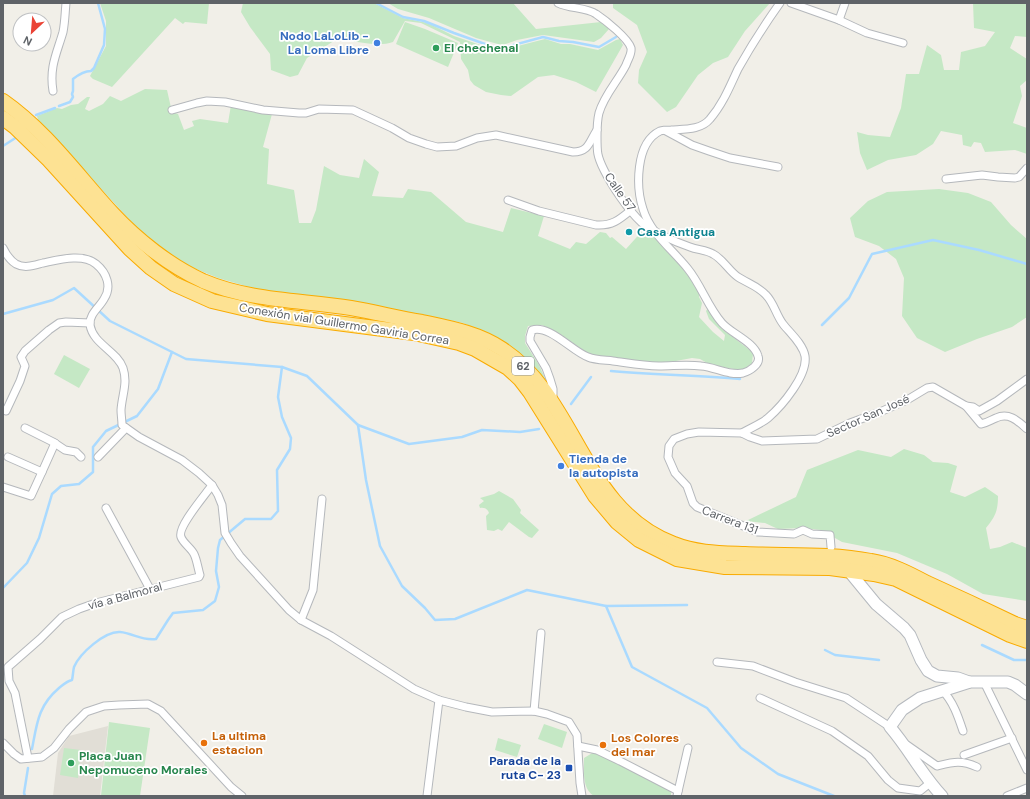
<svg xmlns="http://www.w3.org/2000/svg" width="1030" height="799" viewBox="0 0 1030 799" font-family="'DM Sans',sans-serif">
<rect width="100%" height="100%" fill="#f1efe8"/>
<polygon fill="#e1ded6" points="108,726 100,796 53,796 58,753 69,736"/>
<g fill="#c5e8c5">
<polygon points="100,3 209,3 207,24 185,22 183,24 175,18 112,87 93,79 90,76 106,46 106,21"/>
<path d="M243 3H374L403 18 428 23 454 36 498 51 545 39 561 44H570L598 50 616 40 620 39 623 45 596 92 576 82 554 75 538 77 511 96 501 95 486 92 474 85 470 80 468 70 461 59 460 42 421 23 405 21 393 42C376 48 355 40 337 39L307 58 298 75 290 77 271 70 270 54 250 27 241 12Z"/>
<polygon points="388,3 513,3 536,29 601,22 609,29 601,38 594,42 543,35 517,40 503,45 498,44 476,38 429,18 398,9"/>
<polygon points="613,3 770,3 745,31 728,57 713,63 698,75 676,107 667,112 638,83 639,70 647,52 637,25 613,8"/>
<polygon points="973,3 1027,3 1027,37 1015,36 1010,48 1027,59 1027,80 1020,86 1022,96 1013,123 1027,128 1027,154 1015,150 985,152 981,143 974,142 971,147 963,145 962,135 941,131 933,144 916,155 888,160 867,170 860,153 857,132 868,135 890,137 901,108 906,74 919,74 927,45 941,55 944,70 959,70 961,52 985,46 995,32 974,28"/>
<polygon points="405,22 425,29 458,43 448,67 396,44"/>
<polygon points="145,89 167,90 172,112 178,114 184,130 194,126 192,121 200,119 228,123 231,105 272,114 263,147 269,149 267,184 294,190 299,223 311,223 316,210 324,166 340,175 359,178 364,159 379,172 372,196 403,198 408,189 431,192 466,222 503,232 511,208 544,216 538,236 570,249 576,242 586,244 600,232 606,233 610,238 612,237 626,249 644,229 658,237 668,253 679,264 689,277 699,292 699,297 702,303 699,317 713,332 724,341 725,335 709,319 706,311 708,308 721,328 751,351 753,354 752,363 746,368 742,370 727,368 707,363 700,359 692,358 665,363 642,362 593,355 586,352 560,334 542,325 528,326 525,336 525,343 539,365 548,385 491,335 463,323 425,315 256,289 218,278 191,267 163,249 137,228 38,120 37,116 57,108 62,109 71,105 78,104 87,97 90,97 85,109 89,111 103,104 110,96 121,101"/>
<polygon points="939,189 968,193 991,202 1011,225 1027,239 1027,317 1012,327 977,339 945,352 917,338 902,316 904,278 896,259 879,246 855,237 850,218 868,201 887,192"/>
<polygon points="64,355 90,369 79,388 54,374"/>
<path d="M904 449 924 455 933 462 948 463 957 466 950 492 965 497 985 487 998 496C998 511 995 517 986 528L990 549 1000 547 1012 542 1027 548V601L983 594 947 574 897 553 842 542 821 530 803 528 778 529 765 523 746 521 796 497 807 470 858 450 891 457Z"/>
<path d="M499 491 513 499 521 510 520 513 539 530 532 538 529 537 509 522 502 531 498 529 494 531 487 530 486 516 489 513C488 509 484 507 480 508L479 505 484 501 480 498 494 494Z"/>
<polygon points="109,722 150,728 140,796 101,796"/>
<polygon points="544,724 567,732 562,748 538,739"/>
<polygon points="498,738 521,745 517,757 495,750"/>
<polygon points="64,748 81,750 78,778 60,775"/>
<path d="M594 752 671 788V796H594C582 789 584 771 584 758Z"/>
</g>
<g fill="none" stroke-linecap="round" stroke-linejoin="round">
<g stroke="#aadaff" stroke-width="2.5">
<polyline points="376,3 403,17 424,21 454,33 499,49 543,37 559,41 573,42 599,47 616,37"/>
<path d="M59 106 70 102 73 97 72 94 73 91V79C78 75 84 71 91 71L94 68 104 45 105 29 98 3"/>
<polyline points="36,115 55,108"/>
<polyline points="3,146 17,137"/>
<polyline points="3,314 53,300 74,288 110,321 186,359 282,367 307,376 358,425 366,480 380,546 402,586 425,608 435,620 455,619 527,590 606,606 632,667 707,708 741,748 778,774 834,796"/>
<polyline points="822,325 849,298 872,254 933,240 979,250 1027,264"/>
<path d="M611 371C654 375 697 375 740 379"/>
<polyline points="571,404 591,377"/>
<polyline points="358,425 409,444 462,437 482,430 520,432 539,429"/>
<polyline points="3,588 27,563 39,538 52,494 61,486 79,484 93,472 93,447 106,431 137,416 158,389 172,352"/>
<polyline points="606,606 687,605"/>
<polyline points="982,645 1014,660 1027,660"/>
<polyline points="825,650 835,655 879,660"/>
<path d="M32 749C37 723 38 706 59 688 64 684 67 681 72 680 73 676 73 671 74 667 80 653 105 631 120 632 133 633 141 641 156 639L168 620 173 613 203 610 215 601 219 587 216 571 218 548 220 540 245 519H271L278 511 277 470 290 449 291 438 282 417 278 397 282 367"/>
<polyline points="25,796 24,793 28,768"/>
</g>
<g stroke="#b5b8bc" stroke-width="9">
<g id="street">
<path d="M558 3C570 9 586 7 596 14 605 20 628 38 631 48 632 54 628 59 626 65 618 81 604 95 599 113 597 121 597 129 597 137 597 152 597 156 604 170 612 186 628 210 641 222 653 232 675 242 690 247 698 250 706 250 713 254 723 259 729 271 738 277 747 283 758 286 766 295 774 303 776 315 783 324 790 333 803 344 805 356 808 375 782 406 768 418 761 424 750 428 742 433"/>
<polyline points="791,3 839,20 867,33 903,43"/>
<polyline points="839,20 845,3"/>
<path d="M53 91C49 67 57 53 63 32 65 22 65 13 66 3"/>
<path d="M172 110 197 103 207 101 225 102 263 110 299 113H306L319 109 353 110 392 128 409 138 426 144 437 147 456 146 477 138 496 135 573 152C589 152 589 142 597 130"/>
<polyline points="666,131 692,145 709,151 730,158 778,167"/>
<polyline points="946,179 982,175 998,177 1015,178 1019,177 1027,168"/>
<path d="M508 200 539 211 596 225C612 226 619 220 631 210"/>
<path d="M3 248C6 254 11 261 16 264 25 269 35 265 43 263 58 260 83 253 96 264 107 273 112 287 104 299 99 308 89 314 90 325 93 344 117 351 123 368 128 383 122 395 121 410 121 415 122 420 122 425L139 437 182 460 199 473 212 485 218 495 222 505 225 533 231 543 240 556 289 610 301 620 331 636 414 689 439 700 466 707 492 712 534 711 547 714 569 722 577 735 580 783 582 796"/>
<path d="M553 399V389L550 379 546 368 530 341V337L532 330C549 324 573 352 588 357 595 360 605 360 613 361 628 363 643 366 659 366 673 366 687 364 701 366 715 367 729 376 743 373 750 371 761 364 758 356 754 342 732 334 722 323 708 307 701 285 688 269 673 250 650 233 643 209 636 188 635 143 660 131 663 130 668 130 671 130 685 129 701 130 710 119 723 104 730 86 738 69 751 46 765 24 780 3"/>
<path d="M966 406 981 424C987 423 991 420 996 418 1009 412 1018 421 1027 429"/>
<polyline points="3,410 6,411 20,381 25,366 21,357 25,351 49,330 59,323 66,322 90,323"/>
<polyline points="25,428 53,442 65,450 76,452 81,457"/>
<polyline points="8,457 42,472 55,443"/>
<polyline points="98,457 126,428"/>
<polyline points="3,487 31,496 42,472"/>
<polyline points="106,508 150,589"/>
<polyline points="831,547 830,535 812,534 803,530 794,534 758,532 697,507 693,503 687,486 675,473 668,457 669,446 674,439 687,434 699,432 742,433 750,437 762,441 817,439 850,423 880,412 907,400 927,388 933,387 966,406 973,407 979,411 997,401 1027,379"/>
<polyline points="301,620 313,590 322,499"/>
<polyline points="717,662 753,666 795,682 846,698 890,727"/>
<polyline points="984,682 1027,770"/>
<path d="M942 690C953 701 958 716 963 731"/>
<polyline points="760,698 832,731 868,756 888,780 898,788 920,791 930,783"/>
<polyline points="534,711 541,633"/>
<polyline points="3,743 14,754 21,759 42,757 54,748 69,729 86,712 104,706 119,705 148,704 161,711 231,787 242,796"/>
<path d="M907 745 937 766C954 762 961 760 977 767"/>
<polyline points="578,746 597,750 620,761 678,791"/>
<polyline points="964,755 1012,738"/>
<path d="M28 758 15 693 9 681 8 667 40 639 62 617 79 609 96 603 199 577 200 575C198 569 197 560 194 554 191 548 183 543 181 537 177 527 206 494 212 485"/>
<polyline points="427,796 439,700"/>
<polyline points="677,796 688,748"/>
<polyline points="1007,796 1027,788"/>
</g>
</g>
<g stroke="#b6babf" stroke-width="13">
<g id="secondary">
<polyline points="848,570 876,604 904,628 910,635 921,660 928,671 937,676 958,678 969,682"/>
<path d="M942 796C922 775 909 749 890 727L902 710 920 698 970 682H1008L1015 685 1027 694"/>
</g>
</g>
<g stroke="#f9ab00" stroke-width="16">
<g id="highway">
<path d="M3 101C46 131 77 175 112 213 137 240 170 266 203 281 250 301 301 300 351 308 375 312 398 318 422 322 450 328 478 333 502 349 577 398 582 510 674 544 696 553 721 553 745 554 787 556 829 553 871 561 891 564 910 574 927 583 956 596 986 610 1015 624L1027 628"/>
<polyline points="3,118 15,127 49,160 130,249 151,268 174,284 212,301 267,314 414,333 459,343 475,349 508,368 520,379 530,392 595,496 617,522 639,540 677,559 725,567 830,568 874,574 896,579 1010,635 1027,641"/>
</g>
</g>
<use href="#street" stroke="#fff" stroke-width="7"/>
<use href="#secondary" stroke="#fff" stroke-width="11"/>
<use href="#highway" stroke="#fde293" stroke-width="14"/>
</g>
<g fill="#3f7fe0" stroke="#fff" stroke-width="1.5">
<circle cx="377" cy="43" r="4"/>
<circle cx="561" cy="466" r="4"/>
</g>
<g fill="#2e9e5b" stroke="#fff" stroke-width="1.5">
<circle cx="436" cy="48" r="4"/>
<circle cx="71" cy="763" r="4"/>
</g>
<circle fill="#0f9aa8" stroke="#fff" stroke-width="1.5" cx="629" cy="232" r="4"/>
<g fill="#e8710a" stroke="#fff" stroke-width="1.5">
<circle cx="204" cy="743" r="4"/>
<circle cx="603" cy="745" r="4"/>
</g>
<rect fill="#1a4fb4" stroke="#fff" stroke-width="1.5" x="565" y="764" width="8" height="8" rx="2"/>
<g text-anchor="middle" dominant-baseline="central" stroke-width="3.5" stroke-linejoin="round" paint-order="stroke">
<rect fill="#fff" stroke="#8f9295" stroke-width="1" x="512" y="357" width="22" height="18" rx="3"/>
<g font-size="11" font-weight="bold" fill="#5f6368">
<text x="523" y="366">62</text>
</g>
<g font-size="12" font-weight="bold" fill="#366cbe" stroke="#fff" text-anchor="end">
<text x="369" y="36">Nodo LaLoLib -<tspan x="369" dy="14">La Loma Libre</tspan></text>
<text x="569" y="459" text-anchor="start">Tienda de<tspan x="569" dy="14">la autopista</tspan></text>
</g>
<g font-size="12" font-weight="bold" fill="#27864d" stroke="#fff" text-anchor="start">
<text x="444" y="48">El chechenal</text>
<text x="79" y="756">Placa Juan<tspan x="79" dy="14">Nepomuceno Morales</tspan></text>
</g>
<g font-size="12" fill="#5f6368" stroke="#fff">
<text transform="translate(620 192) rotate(55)">Calle 57</text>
<text transform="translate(344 324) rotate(9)">Conexión vial Guillermo Gaviria Correa</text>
<text transform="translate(868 416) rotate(-24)">Sector San José</text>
<text transform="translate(730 520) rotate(21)">Carrera 131</text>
<text transform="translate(125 596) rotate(-15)">vía a Balmoral</text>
</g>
<g font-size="12" font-weight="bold" fill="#0d838f" stroke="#fff" text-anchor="start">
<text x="637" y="232">Casa Antigua</text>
</g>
<g font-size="12" font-weight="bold" fill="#c56008" stroke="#fff" text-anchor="start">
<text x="212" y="736">La ultima<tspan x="212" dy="14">estacion</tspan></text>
<text x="611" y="738">Los Colores<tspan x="611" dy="14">del mar</tspan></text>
</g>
<g font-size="12" font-weight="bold" fill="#164399" stroke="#fff" text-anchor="end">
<text x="561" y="761">Parada de la<tspan x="561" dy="14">ruta C- 23</tspan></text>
</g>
</g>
<rect width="1030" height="799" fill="none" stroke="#5f6368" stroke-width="8"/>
<g transform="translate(32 32) rotate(206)"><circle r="19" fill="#ffffff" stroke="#bfc1c3"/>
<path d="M0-3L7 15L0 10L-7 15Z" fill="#ea4335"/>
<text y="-6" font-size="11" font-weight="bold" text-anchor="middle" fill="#5f6368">N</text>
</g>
</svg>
